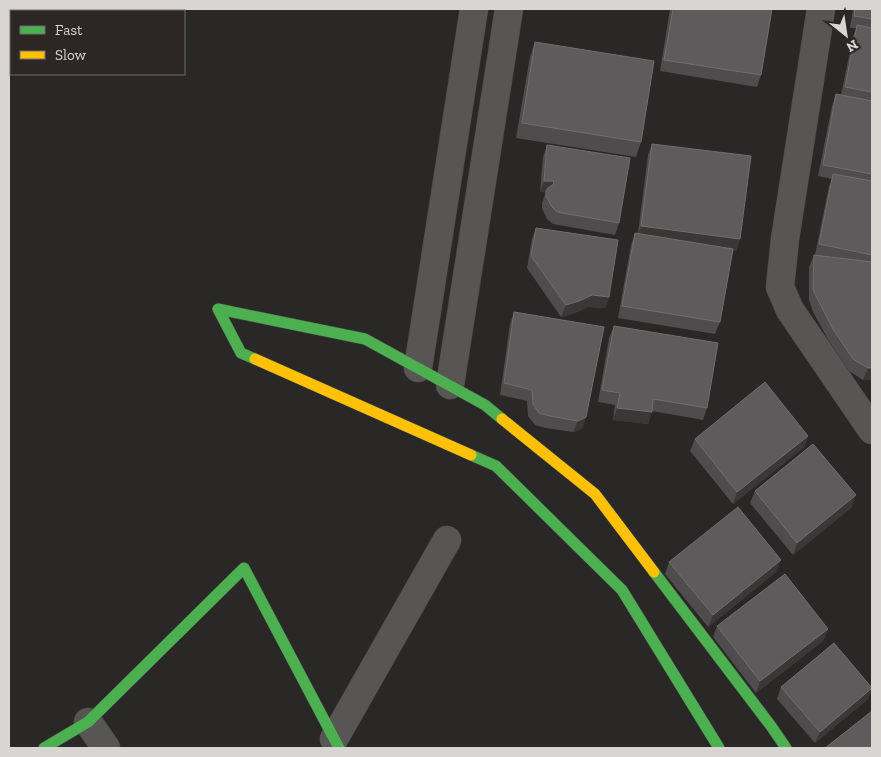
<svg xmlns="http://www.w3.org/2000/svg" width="881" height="757" viewBox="0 0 881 757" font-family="'Zilla Slab',serif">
<rect width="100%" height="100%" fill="#2a2826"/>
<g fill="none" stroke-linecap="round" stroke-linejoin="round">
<g stroke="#464442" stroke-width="29">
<g id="street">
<polyline points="821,9 785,239 780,287 790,310 872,430"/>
<polyline points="418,368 474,9"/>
<polyline points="450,385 509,9"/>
<polyline points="88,722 106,748"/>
<polyline points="334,739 447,540"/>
</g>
</g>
<g stroke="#464442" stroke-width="12">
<g id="fast">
<polyline points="255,359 241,353 218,309 365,339 485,405 502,419"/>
<polyline points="471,455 496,466 622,590 719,748"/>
<polyline points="654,572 771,726 786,748"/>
<polyline points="44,748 88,722 244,568 339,748"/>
</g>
</g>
<g stroke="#464442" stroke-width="12">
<g id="slow">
<polyline points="255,359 471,455"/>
<polyline points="502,419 595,494 654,572"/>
</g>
</g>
<use href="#street" stroke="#585654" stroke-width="28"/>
<use href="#fast" stroke="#4caf50" stroke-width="11"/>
<use href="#slow" stroke="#ffc107" stroke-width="11"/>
</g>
<g fill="#4e4c4d">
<polygon points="670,9 772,9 761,75 757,87 660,71"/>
<polygon points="853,9 872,9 872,380 863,380 849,371 829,341 813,312 809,300 809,267 814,255 815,255 829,186 832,179 818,176 832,106 836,94 841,95 853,37 856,28 850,28"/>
<polygon points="535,42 641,142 636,157 516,138 530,57"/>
<polygon points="652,144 740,239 736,251 733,250 720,322 715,334 618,318 631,245 635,233 638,233 648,155"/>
<polygon points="547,145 619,223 615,235 553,224 547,219 542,208 542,203 546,192 540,192 543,157"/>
<polygon points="536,228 609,297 605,308 588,307 575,313 561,317 527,268 532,239"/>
<polygon points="514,312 586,417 582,429 573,432 546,428 535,425 528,416 527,401 500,395 510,324"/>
<polygon points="614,326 707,408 703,420 652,411 648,424 613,420 615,405 598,402 609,338"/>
<polygon points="808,436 804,447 733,504 690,451 695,439"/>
<polygon points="755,491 852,507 793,555 750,503"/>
<polygon points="669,562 776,572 708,627 665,574"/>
<polygon points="717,626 828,629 823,641 756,693 713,637"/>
<polygon points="781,687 872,688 868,699 815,743 777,699"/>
</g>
<g fill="#3a3837">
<polygon points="544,181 554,181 550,193 540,192"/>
<polygon points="641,226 740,239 736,251 637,238"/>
<polygon points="592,295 609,297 605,308 588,307 575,313 561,317 566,305"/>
<polygon points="868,368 872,368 872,380 863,380"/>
<polygon points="617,408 652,412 648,424 613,420"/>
<polygon points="586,417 582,429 573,432 578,421"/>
<polygon points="808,436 804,447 733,504 737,492"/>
<polygon points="856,495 852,507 793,555 797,543"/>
<polygon points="781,560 776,572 708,627 713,615"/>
<polygon points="828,629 823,641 756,693 760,681"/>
<polygon points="872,688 868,699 815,743 820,732"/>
</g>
<g fill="#5d5b5b" stroke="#706e6e">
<polygon points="673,9 772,9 761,75 664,60"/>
<polygon points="855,9 872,9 872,19 854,16"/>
<polygon points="857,25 872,28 872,92 845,87"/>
<polygon points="535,42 654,61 641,142 522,123"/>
<polygon points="836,94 872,101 872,174 823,165"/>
<polygon points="652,144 751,156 740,239 641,226"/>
<polygon points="547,145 630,158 619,223 557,212 552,207 546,196 546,191 549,187 553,185 554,181 544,181"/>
<polygon points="833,174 872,181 872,255 819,244"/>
<polygon points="536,228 618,240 609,297 592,295 579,301 566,305 531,256"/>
<polygon points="635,233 733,249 720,322 622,306"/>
<polygon points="814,255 872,262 872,368 868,368 853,359 833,329 818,300 813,289"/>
<polygon points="514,312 604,327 586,417 578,421 550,416 539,413 533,404 532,390 504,383"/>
<polygon points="614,326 718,343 707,408 653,399 652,412 617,408 620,393 602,390"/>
<polygon points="765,382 808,436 737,492 695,439"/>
<polygon points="813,444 856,495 797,543 755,491"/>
<polygon points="738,507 781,560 713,615 669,562"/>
<polygon points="785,574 828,629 760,681 717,626"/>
<polygon points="834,643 872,688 820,732 781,687"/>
<polygon points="872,711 872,748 825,748"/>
</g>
<rect width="881" height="757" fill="none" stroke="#d8d5d3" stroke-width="20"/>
<rect x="10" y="10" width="175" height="65" fill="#2c2724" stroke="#716d6a"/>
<rect x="20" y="26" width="25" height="8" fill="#4caf50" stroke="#716d6a"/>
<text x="55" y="35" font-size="15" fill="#d8d5d3">Fast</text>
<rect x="20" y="51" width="25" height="8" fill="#ffc107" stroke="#716d6a"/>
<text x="55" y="60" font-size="15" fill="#d8d5d3">Slow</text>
<g transform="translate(846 35) rotate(150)" stroke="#2c2724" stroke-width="4" paint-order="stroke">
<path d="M0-4L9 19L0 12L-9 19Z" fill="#d8d5d3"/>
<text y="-8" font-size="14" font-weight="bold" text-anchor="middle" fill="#d8d5d3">N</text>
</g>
</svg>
